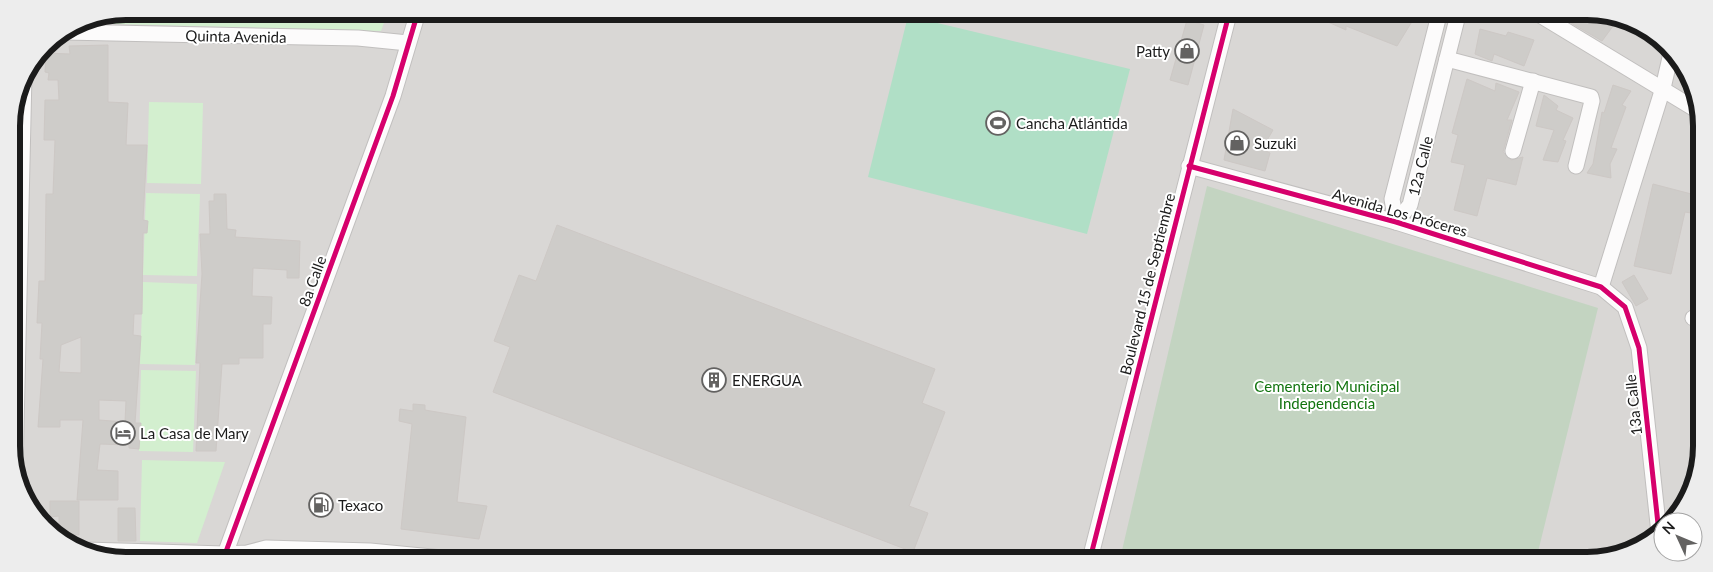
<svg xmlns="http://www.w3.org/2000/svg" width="1713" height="572" viewBox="0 0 1713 572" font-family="Lato,sans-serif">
<rect width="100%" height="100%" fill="#eae7e4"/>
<polygon fill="#d9d7d5" points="126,11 1617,15 1673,50 1700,104 1698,476 1667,522 1663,522 1657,537 1594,561 96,557 40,522 13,468 11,119 23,76 45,45 83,20"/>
<polygon fill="#c3d4c1" points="1207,186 1598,308 1536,560 1120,559"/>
<g fill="#d3efcf">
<polygon points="126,11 388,12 381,31 77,23 83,20"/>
<polygon points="149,102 203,103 201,184 147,183"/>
<polygon points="146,193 200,194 197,276 143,275"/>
<polygon points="143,282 197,284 195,365 140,364"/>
<polygon points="141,370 196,371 193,452 139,451"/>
<polygon points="142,460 225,462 197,543 140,541"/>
</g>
<polygon fill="#b0dfc6" points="908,16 1130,69 1087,234 868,177"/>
<g fill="#ceccc9" stroke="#cdc8c5" fill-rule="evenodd">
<polygon points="1310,14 1350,15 1416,15 1397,46 1346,26 1346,30"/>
<polygon points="1576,15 1590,15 1616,22 1602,41 1571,23"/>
<polygon points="1187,20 1204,25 1188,85 1170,80"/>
<polygon points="1480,29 1506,36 1508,32 1534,40 1524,66 1494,54 1492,61 1475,54"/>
<path d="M108 45V102L128 103 126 145H147L143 220 148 221 147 233H143L142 314H134L133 335 141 336 135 423H141L139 449 129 448V445L100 444 97 470 118 471V500H77L83 420H60V427H38L43 359H40L42 323H37L39 281H45L46 194H53L55 140H44L45 100H59L58 80H48L49 73 45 72 46 53 70 54 69 46ZM81 337V373L59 372 61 345ZM99 400 126 401 125 422 99 420Z"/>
<polygon points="1467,79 1495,91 1496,83 1519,92 1507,120 1512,120 1503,152 1511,160 1523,157 1516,185 1487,178 1477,216 1454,210 1465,165 1451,162 1458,135 1452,133"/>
<polygon points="1613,85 1631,91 1622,105 1626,107 1611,148 1617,149 1610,164 1611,178 1587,173 1593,164 1602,112 1604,113"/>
<polygon points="1544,95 1558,106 1556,110 1573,118 1563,140 1566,141 1558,162 1543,160 1554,130 1536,126"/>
<polygon points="1233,109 1273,130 1262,149 1270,153 1265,171 1224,160"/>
<polygon points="1653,184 1699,196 1697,214 1685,212 1671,274 1634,266"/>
<polygon points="214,194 226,194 227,229 236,230 235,237 300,241 299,278 287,278 287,270 253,268 252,296 272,297 271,324 263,324 263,358 239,358 239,364 222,364 216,451 196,451 200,363 196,363 202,274 200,234 210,234 209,201 214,201"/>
<polygon points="557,225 935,369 922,403 945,412 909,506 928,513 913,552 493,392 510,347 494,341 519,275 536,281"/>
<polygon points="1634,275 1648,299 1636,306 1622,282"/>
<polygon points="413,404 425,405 425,410 466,417 457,502 487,506 479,539 401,529 412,424 399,421 400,409 413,411"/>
<polygon points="50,501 79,501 79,535 59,533 59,516 50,517"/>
<polygon points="118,508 135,508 136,541 118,541"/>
</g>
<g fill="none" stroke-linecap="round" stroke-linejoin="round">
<g stroke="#c1bfbe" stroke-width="17">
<g id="minor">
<polyline points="1540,15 1700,112"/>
<polyline points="64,32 358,38 408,43"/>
<polyline points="1447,59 1591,97 1592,101 1576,166"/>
<polyline points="1513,151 1533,81"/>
<polyline points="1189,166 1396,222 1601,287 1625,307 1639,348 1659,533"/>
<polyline points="1396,222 1410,205 1458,15"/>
<polyline points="1396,222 1392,199 1439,15"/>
<polyline points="1601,287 1663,88 1672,49"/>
<polyline points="1693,318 1699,320"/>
<polyline points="15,472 24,74"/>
<polyline points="85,550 225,554 247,553 266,548 370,551 442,558"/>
<polyline points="224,557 393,96 418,12"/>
<polyline points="1090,559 1229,14"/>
</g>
</g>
<use href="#minor" stroke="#fcfbfb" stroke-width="15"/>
<g stroke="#fff" stroke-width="8">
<g id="cycleway">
<polyline points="1189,166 1396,222 1601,287 1625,307 1639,348 1659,533"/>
<polyline points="224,557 393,96 418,12"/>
<polyline points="1090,559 1229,14"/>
</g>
</g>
<use href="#cycleway" stroke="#d6006c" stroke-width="5"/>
</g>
<defs>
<g id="shop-ring" transform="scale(1.25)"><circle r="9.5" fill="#fff" stroke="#636261" stroke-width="1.5"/><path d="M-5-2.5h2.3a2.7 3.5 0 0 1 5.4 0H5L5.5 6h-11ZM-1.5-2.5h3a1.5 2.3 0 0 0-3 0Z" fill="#636261"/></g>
<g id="stadium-ring" transform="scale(1.25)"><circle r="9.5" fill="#fff" stroke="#636261" stroke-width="1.5"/><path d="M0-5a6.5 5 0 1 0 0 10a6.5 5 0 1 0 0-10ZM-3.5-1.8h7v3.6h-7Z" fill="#636261"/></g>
<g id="building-ring" transform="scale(1.25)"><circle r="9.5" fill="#fff" stroke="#636261" stroke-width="1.5"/><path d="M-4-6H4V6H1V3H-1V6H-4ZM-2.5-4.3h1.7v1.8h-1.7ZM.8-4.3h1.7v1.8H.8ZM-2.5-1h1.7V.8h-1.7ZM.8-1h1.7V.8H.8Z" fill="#636261"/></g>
<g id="hotel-ring" transform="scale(1.25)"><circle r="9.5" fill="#fff" stroke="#636261" stroke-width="1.5"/><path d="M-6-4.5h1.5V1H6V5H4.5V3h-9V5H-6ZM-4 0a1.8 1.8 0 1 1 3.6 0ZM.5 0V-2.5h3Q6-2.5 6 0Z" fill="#636261"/></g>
<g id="fuel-ring" transform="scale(1.25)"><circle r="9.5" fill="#fff" stroke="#636261" stroke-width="1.5"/><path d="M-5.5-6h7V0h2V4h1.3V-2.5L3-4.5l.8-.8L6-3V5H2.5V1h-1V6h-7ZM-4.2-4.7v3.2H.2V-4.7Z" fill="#636261"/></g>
</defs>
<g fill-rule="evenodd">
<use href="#shop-ring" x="1187" y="51"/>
<use href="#stadium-ring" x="998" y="123"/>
<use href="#shop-ring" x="1237" y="143"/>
<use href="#building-ring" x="714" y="380"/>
<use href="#hotel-ring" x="123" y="433"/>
<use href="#fuel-ring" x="321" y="505"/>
</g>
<g text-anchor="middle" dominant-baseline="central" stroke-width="4" stroke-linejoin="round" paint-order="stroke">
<g font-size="15" fill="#1b1b1b" stroke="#fff">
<text transform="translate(236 36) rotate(1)">Quinta Avenida</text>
<text transform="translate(1420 166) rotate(-76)">12a Calle</text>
<text transform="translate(1400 212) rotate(16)">Avenida Los Próceres</text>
<text transform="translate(312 281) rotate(-70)">8a Calle</text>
<text transform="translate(1147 284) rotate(-76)">Boulevard 15 de Septiembre</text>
<text transform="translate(1633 405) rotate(-96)">13a Calle</text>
</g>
<g font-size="15" fill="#1b1b1b" stroke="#fff" text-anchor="start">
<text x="1170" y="51" text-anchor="end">Patty</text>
<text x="1016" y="123">Cancha Atlántida</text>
<text x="1254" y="143">Suzuki</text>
<text x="732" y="380">ENERGUA</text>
<text x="140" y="433">La Casa de Mary</text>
<text x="338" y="505">Texaco</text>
</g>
<g font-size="15" fill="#12740f" stroke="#fff">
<text x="1327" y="386">Cementerio Municipal<tspan x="1327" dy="17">Independencia</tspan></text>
</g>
</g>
<path d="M0 0H1713V572H0ZM126 20H1587A106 106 0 0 1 1693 126V446A106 106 0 0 1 1587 552H126A106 106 0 0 1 20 446V126A106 106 0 0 1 126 20Z" fill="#ededed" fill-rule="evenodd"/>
<path fill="none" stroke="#1b1b1b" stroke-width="6" d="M126 20H1587A106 106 0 0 1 1693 126V446A106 106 0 0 1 1587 552H126A106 106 0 0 1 20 446V126A106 106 0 0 1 126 20Z"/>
<g transform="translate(1678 537) rotate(314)"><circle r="24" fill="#ffffff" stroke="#a4a4a4"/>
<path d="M0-4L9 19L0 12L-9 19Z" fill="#636261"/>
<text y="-8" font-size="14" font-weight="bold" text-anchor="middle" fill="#1b1b1b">N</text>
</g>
</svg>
